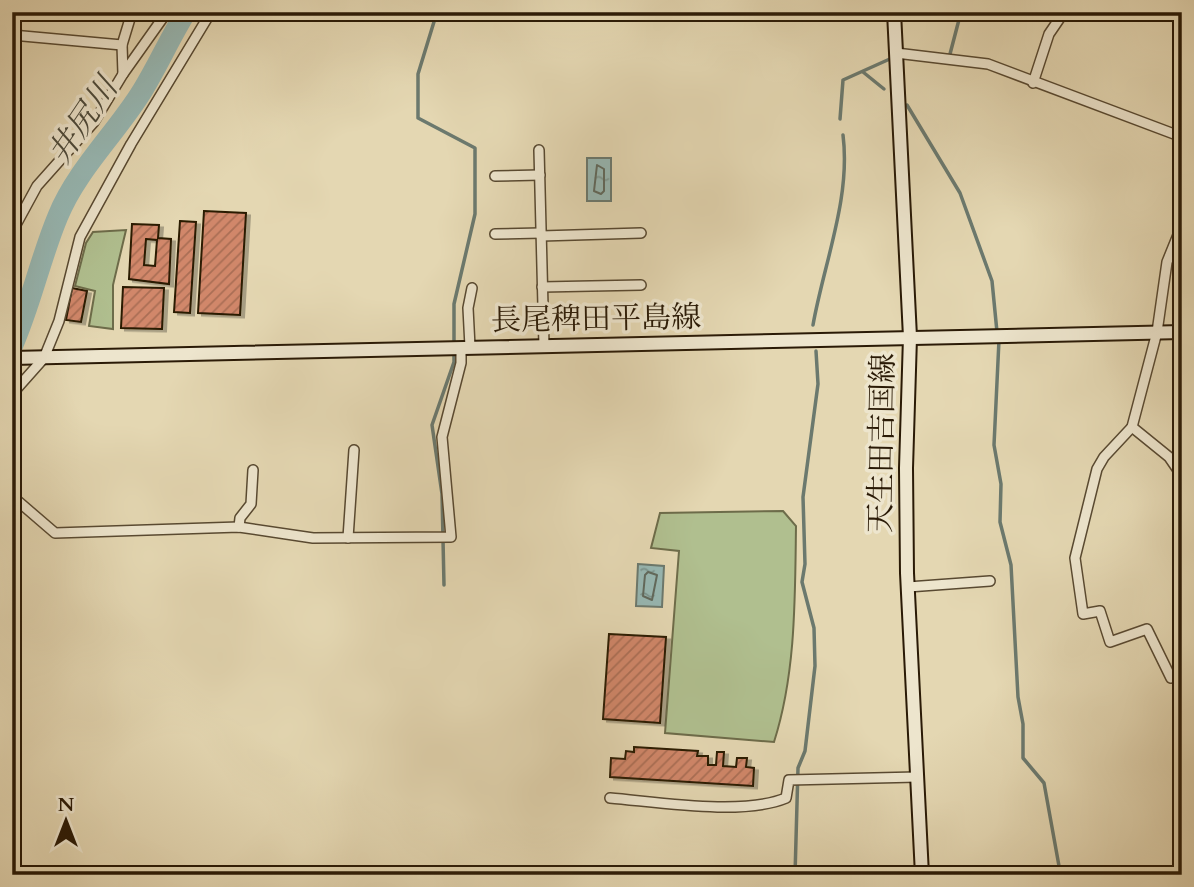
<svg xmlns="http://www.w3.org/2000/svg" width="1194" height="887" viewBox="0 0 1194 887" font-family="Cardo,'Noto Serif JP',serif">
<defs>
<pattern id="water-ripples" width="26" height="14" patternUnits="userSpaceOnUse" patternTransform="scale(1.75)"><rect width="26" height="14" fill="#97b8b4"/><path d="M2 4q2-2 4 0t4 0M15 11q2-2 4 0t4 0" fill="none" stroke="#7b9590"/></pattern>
<pattern id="building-hatch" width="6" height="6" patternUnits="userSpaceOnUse" patternTransform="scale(1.75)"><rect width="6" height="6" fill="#d1876a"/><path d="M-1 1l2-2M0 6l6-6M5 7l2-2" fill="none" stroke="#aa6e55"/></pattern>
<filter id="shadow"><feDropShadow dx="4" dy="2.5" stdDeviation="0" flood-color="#0004"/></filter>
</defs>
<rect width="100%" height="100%" fill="#e4d7b2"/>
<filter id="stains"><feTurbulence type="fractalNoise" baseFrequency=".00286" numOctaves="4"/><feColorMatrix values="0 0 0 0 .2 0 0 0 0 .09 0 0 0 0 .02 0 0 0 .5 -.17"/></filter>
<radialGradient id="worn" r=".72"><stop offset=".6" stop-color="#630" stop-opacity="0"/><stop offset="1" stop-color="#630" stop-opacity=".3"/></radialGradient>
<g fill="#b0bf8f" stroke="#6d6c4a" stroke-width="2">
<polygon points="126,230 113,285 113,329 89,326 95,291 75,286 86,243 93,232"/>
<path d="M783 511 796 526C795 598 796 673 774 742L665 733 679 551 651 548 660 513Z"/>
</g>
<g fill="url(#water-ripples)" stroke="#6b796e" stroke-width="2">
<rect x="587" y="158" width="24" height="43"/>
<polygon points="638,564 664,566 662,607 636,606"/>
</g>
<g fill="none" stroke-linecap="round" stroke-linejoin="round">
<g stroke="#60695d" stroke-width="2">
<polygon points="597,165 604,169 604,191 601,194 594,191"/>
<polygon points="648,572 657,575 652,600 643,596 645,575"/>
</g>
<g stroke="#6b796e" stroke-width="3.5">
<polyline points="437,12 418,74 418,118 475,148 475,214 454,304 454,362 432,425 442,494 444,585"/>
<polyline points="950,54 961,12"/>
<polyline points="863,72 884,89"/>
<polyline points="907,105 960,193 992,281 997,332"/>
<polyline points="840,119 843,80 892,58"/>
<path d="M813 325C824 263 851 198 843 135"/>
<polyline points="999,340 994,445 1001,484 1000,522 1011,565 1018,697 1023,724 1023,758 1044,783 1059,866 1067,875"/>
<polyline points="795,875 798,768 805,751 815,666 814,628 802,582 805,564 803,497 818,384 816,351"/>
</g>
<path stroke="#97b8b4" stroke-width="21" d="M12 347C31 304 40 259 58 216 76 172 113 136 139 96 156 70 169 39 186 12"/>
</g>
<g fill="url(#building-hatch)" stroke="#2a1a06" stroke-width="2" fill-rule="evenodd" filter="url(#shadow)">
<polygon points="204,211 246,213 240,315 198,313"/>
<polygon points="180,221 196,222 190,313 174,312"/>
<path d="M132 224 159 225 158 238 171 239 169 284 129 279ZM146 239 157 240 155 266 144 265Z"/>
<polygon points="123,287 164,288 162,329 121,328"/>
<polygon points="72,288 87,291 81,322 66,320"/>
<polygon points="609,634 666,637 660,723 603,719"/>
<polygon points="634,747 698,751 697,756 708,756 708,765 716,765 717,752 724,752 723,766 736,767 737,758 747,758 746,767 754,768 753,786 610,777 611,758 625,759 626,751 634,752"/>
</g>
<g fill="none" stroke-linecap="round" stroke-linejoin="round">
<g stroke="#584931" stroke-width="12">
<g id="minor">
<polyline points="12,35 122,45"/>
<polyline points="896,53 988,64 1182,137"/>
<polyline points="123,74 122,45 132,12"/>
<polyline points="1033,83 1049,34 1064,12"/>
<polyline points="539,150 544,346"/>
<polyline points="495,176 540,175"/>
<polyline points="1182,225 1167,262 1157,332 1132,427 1104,457 1097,469 1075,558 1083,614 1100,611 1110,642 1147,629 1171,678 1182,672"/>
<polyline points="12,232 37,186 94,122 123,74 167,12"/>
<polyline points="495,234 541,233"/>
<polyline points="541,236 641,233"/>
<polyline points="542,287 641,285"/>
<polyline points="470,347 468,308 472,288"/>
<polyline points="12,394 44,358 59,321 80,237 131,144 211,12"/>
<polyline points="1132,427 1169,457 1182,476"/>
<polyline points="12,496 55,533 239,527 313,538 451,537 442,437 461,363 461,348"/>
<polyline points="239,527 240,518 251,504 253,470"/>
<polyline points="348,538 354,450"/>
<polyline points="908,587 990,581"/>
<path d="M610 798C658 802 743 816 786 798L789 780 917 777"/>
</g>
</g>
<g stroke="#2a1a06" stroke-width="16">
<g id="secondary">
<polyline points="894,12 910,337 906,468 907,573 922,875"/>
<polyline points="12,358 1182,332"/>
</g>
</g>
<use href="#minor" stroke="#ede5cd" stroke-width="9"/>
<use href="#secondary" stroke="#ede5cd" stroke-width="12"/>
</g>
<g text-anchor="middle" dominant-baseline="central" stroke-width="7" stroke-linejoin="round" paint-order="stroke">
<g font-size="30" fill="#2a1a06" stroke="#ede5cd">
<text transform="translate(596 319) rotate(-1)">長尾稗田平島線</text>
<text transform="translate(882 443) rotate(-89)">天生田吉国線</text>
</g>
<g font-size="32" font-style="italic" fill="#4b493a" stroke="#ede5cd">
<text transform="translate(83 121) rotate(-56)">井尻川</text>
</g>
</g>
<rect width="1194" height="887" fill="none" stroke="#e4d7b2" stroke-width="42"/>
<rect x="14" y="14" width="1166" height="859" fill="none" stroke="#2a1a06" stroke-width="3.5"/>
<rect x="21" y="21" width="1152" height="845" fill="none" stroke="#2a1a06" stroke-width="2"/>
<g transform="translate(66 821)" stroke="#ede5cd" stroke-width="5" paint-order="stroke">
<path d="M0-5L12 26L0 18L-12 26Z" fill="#2a1a06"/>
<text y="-10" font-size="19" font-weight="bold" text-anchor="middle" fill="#2a1a06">N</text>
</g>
<rect width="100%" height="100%" filter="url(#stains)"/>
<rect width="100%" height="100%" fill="url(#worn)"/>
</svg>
